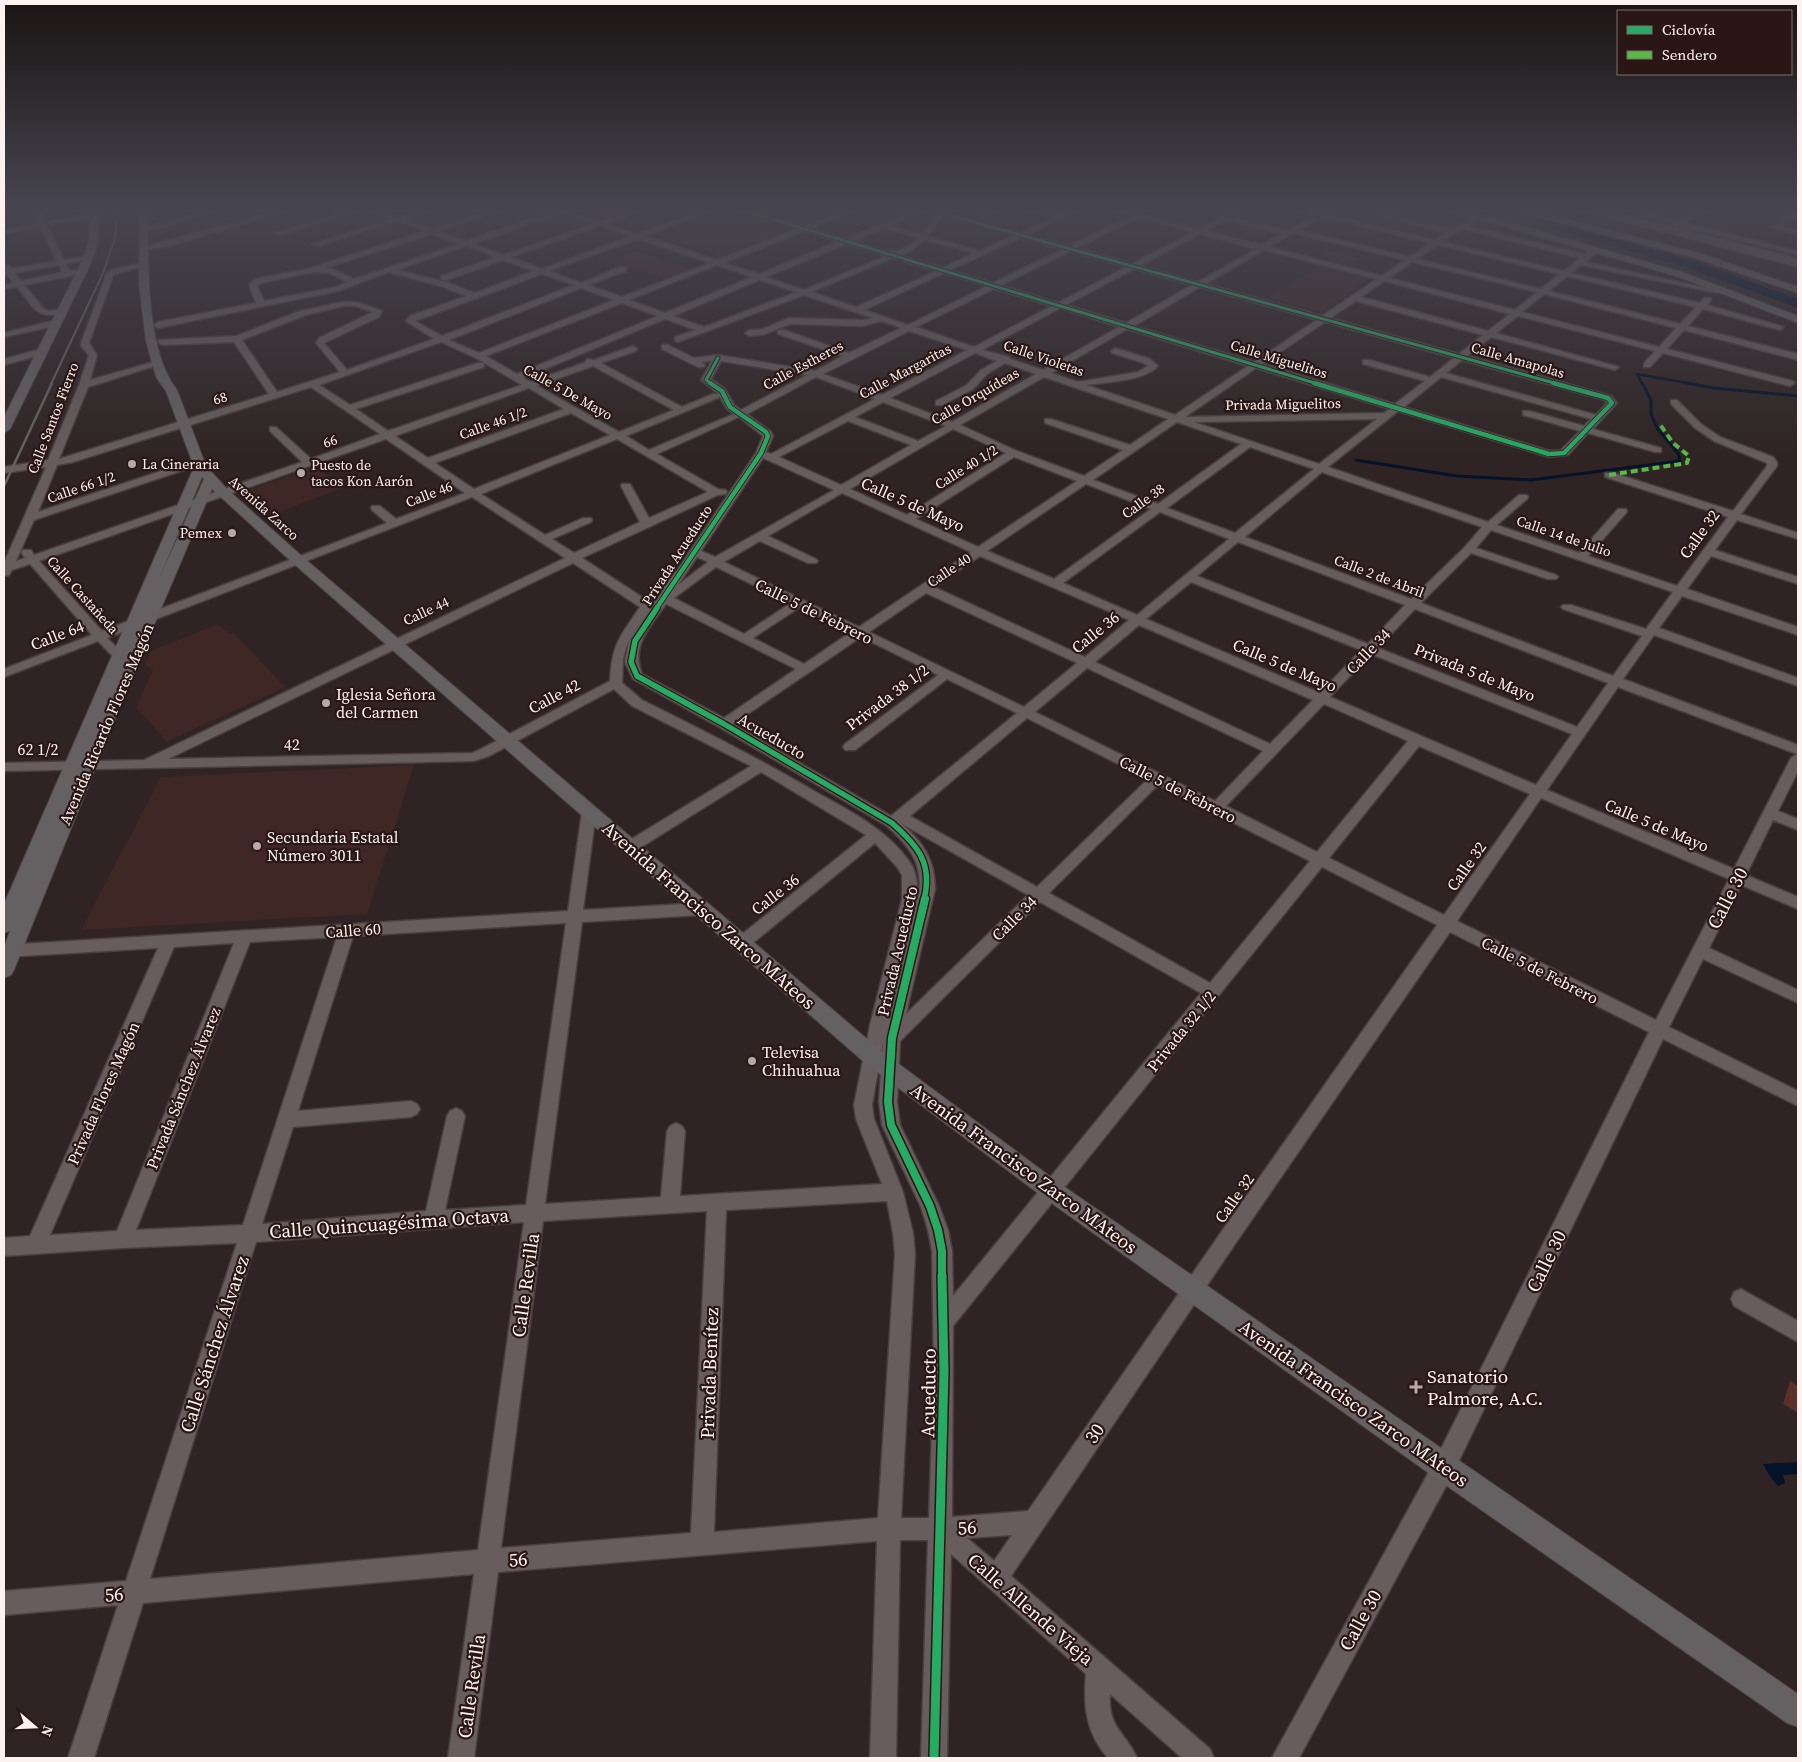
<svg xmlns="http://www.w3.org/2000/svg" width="1802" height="1762" viewBox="0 0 1802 1762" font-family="'Source Serif 4',serif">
<rect width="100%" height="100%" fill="#2f2423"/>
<g fill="#3f2725">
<polygon points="720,210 734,210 796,229 723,258 652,234"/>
<polygon points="636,251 692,270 668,280 611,260"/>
<polygon points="1332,251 1361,258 1352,265 1322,257"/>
<polygon points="1321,266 1371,278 1321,312 1268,297"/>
<polygon points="316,466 342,488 274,514 246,491"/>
<polygon points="218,624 230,635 234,633 285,687 167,742 136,707 153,670 145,664 151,651"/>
<polygon points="414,765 367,914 81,930 161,777"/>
</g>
<g fill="#5b302d">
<polygon points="578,210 635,210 607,219"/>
<polygon points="1790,1381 1798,1386 1798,1413 1783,1404"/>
</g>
<polygon fill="#04132a" points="1798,1462 1798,1474 1783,1475 1785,1483 1778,1486 1771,1478 1763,1464"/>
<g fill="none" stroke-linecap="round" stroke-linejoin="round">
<polyline stroke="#04132a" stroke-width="2.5" points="1642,384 1637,374 1693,384"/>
<g stroke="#04132a" stroke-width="3">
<polyline points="1686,383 1714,388 1798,396"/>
<polyline points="1356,460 1457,476 1531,480 1680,461 1678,453 1657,428 1651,414 1651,400 1642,383"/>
</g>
<polygon fill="#04132a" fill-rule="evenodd" points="1489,210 1507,210 1691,260 1798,299 1798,308 1682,266 1491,212"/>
<g stroke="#493f3e" stroke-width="3">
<g id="minor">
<path d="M32 210H38L45 222 95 213 99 215 47 226 64 260 88 256 92 258 66 264 69 270 65 272 83 269 87 271 86 273 24 285 44 309 49 311 62 309 66 311 65 313C35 320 35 308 17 287L4 289V285L14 283 7 275H4V265H8L11 269 57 261 40 227 4 234V230L38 223ZM59 265 62 272H65L21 281 14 273Z"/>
<polygon points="209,210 220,210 165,227 144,230 140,228"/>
<polygon points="279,210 290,210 169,246 144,250 140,248"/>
<polygon points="351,210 362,210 280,235 273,233"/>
<path d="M370 210C380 210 388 216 398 217 407 217 419 210 430 210L405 219 432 229 492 210H501L439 231 466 241 556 210C570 210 590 222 601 221 615 219 627 210 642 210L607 224 637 234 704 210H713L645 236 717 260 797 229 740 210H749L804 226 847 210H855L811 228 845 239 916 210H925L890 226 921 234 937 214 927 210C942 210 954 217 969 219 979 220 991 210 1002 210L978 221 1020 233 1053 218 1027 210C1037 210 1051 216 1059 215 1066 214 1070 210 1078 210L1027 235 1069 246 1131 216 1112 210C1123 210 1133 212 1144 212V215L1198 229 1235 210H1243L1233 217 1288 231 1314 216 1297 210 1319 213 1324 210H1332L1327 214 1435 240 1446 233 1376 215 1380 213 1451 229 1473 219 1477 221 1468 226 1585 254 1592 248H1598V252L1585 262 1721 291 1717 293 1581 265 1571 273 1700 303 1704 298H1710L1711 300 1707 305 1784 327 1780 330 1703 309 1688 326 1798 354V360L1684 330 1667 349 1793 381 1795 383 1790 386 1663 353 1650 367H1644V363L1655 351 1518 316 1496 333 1619 367 1615 370 1491 337 1467 356 1611 396 1617 403 1593 429 1661 448V452H1655L1588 433 1568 455 1549 457 1398 411 1328 467 1488 522 1519 495H1527L1528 497 1527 499 1497 525 1579 553 1618 509H1626L1627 511 1626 513 1588 556 1677 586 1728 517 1605 477V473H1613L1733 511 1767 466V463L1714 441 1695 428 1671 404V400H1677L1701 424 1720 437 1773 457 1777 462V466L1741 514 1798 533V539L1737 520 1715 550 1798 577V584L1711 556 1687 589 1798 627V635L1682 596 1659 628 1798 678V686L1654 635 1623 679 1798 745V771L1778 811 1798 819V830L1773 820 1746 875 1798 897V909L1741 885 1709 948 1798 990V1003L1703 959 1669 1027 1798 1091V1106L1663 1039 1452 1475 1299 1758H1272L1436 1459 1649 1032 1450 932 1235 1244 1011 1576 1210 1749 1214 1758H1182L1110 1694C1108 1729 1125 1731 1137 1758H1108C1086 1733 1083 1706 1086 1674L951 1554 947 1758H921L928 1540H900L896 1758H870L877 1541 498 1572 474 1758H448L474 1574 143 1603 94 1758H68L118 1605 4 1615V1591L126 1581 237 1243 123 1248 4 1256V1238L30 1236 158 948 4 957V945L568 911 582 812 584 809H594L596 812 583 910 701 903 706 905 709 909 706 913 701 915 582 922 545 1204 661 1197 667 1131 670 1126 676 1123 682 1126 685 1131 680 1196 882 1184 856 1119 854 1105 870 1025 902 899V875L897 867 875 843 748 947 742 949 736 947 734 943 736 939 866 835 761 772 635 851H625L623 847 625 843 751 766 632 706 614 689 489 756 474 761 4 771V763L144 760 565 558 472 497 107 638 132 662 134 665 132 668H124L98 641 4 677V669L92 635 30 564 12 570 9 575 4 576V563L46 467 4 473V467L48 460 79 385 89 355 81 346V343L107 273 113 269 143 263 147 265 119 273 113 276 89 343 97 355 90 380 157 361 161 364 88 387 59 459 269 394 234 342 162 345 158 342 159 340 236 336 300 311 343 302H356L382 311 379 317 324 343 347 370 434 339 406 321 410 316 467 296 443 287 389 272 338 291 158 328 154 325 158 322 256 303 249 285 255 279 307 269 425 231 398 221 319 246 312 244 391 219ZM562 213 593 224 503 255 473 244ZM943 216 1014 235 980 251 927 236ZM1321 217 1430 243 1410 257 1299 230ZM1138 218 1193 232 1132 264 1077 248ZM1227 220 1282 234 1262 245 1206 231ZM600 226 631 236 542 269 511 257ZM883 228 918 238C896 261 878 249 853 241ZM1462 229 1580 258 1564 271 1442 242ZM805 231 839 241 759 274 724 263ZM1293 233 1405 260 1382 276 1269 247ZM432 234 459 244 354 279 333 269 325 268ZM1200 234 1256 249 1198 282 1140 266ZM1021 238 1063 249 993 283 950 270ZM638 239 710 263 622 297 588 285 626 271V267H620L581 283 549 271ZM924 240 974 253 942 268 900 255 911 251ZM846 244 886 256 804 290 766 277ZM1438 245 1559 274 1541 289 1417 259ZM466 246 496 257 441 276V280H447L503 260 534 271 475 293 449 283 397 270ZM1264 250 1377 279 1322 316 1206 284ZM1071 251 1126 267 1058 303 1001 285ZM893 258 936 271 856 307 811 292ZM1412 262 1537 292 1515 310 1389 278ZM717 265 752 277 665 313 629 300ZM1134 269 1192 285 1126 323 1066 305ZM314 272 329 273 347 282 336 287 264 301 257 286 261 283ZM944 273 987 286 908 325 864 310ZM542 274 574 285 442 336 415 321ZM1567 276 1696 307 1680 324 1549 291ZM759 280 797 292 704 327 673 316ZM1384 281 1510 314 1488 331 1361 297ZM1200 287 1317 320 1254 362 1134 326ZM581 288 614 300 479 353 449 340ZM994 289 1052 306 974 347 916 327ZM1544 294 1676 328 1659 347 1522 312ZM804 295 873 318 862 320 789 318 763 329 749 330 745 333 749 336 765 334 790 324 862 326 882 321 901 328 849 353 784 330H778V334L843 356 815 371 718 355 694 358 668 345H662V349L698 367H704L705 365 701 362 712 361 701 380 719 394H713L682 407 601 363 636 351 637 349 633 346 594 360 587 359 586 362 531 382 523 378 665 319 696 330 675 337V341L678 342ZM1356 301 1483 335 1459 354 1330 318ZM622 303 658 316 517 374 486 356ZM343 306H355L373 312 319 338 316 343 340 372 277 392 242 340 306 315ZM1060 308 1119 327 1043 370 1010 359 1009 357 982 350ZM1325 322 1454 358 1430 377 1369 360H1363V364L1425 381 1395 404 1262 364ZM1127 329 1248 366 1175 415 1086 385C1106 382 1145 381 1158 366L1150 359 1115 348 1111 351 1112 353 1144 363 1148 366 1138 372 1078 382 1051 373ZM909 331 967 350 882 395 823 374ZM441 342 476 358 522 385 388 431 356 409 484 367V363H478L350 405 319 385ZM975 353 997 361 981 370 967 385 936 401V405H942L973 389 987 374 1005 363 1036 374 952 422 890 398ZM1462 360 1605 400 1607 403 1596 415 1446 373ZM721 361 807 375 741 410 734 405 725 389 711 379ZM593 366 674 410 619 432 537 386ZM1256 368 1390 409 1384 413 1185 417ZM816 377 875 399 771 454 766 452 773 436 771 432 747 414ZM1044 377 1168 419 1130 445 1051 419H1045V423L1123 450 1084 476 1017 451 960 425ZM1441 377 1591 419 1584 426 1529 411H1523V415L1580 431 1561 450 1550 451 1404 407ZM311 387 380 434 311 459 276 427H270V431L302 462 34 555 31 550H23L21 552 25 558 16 561 34 520 202 464 203 462 202 460H194L38 512 57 465 73 462ZM529 388 564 409 428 458 395 436ZM720 397 727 409 734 414 649 450 626 436ZM883 402 946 426 918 441 855 417ZM571 413 610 435 474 489 435 463ZM739 417 763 436 756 453 676 572 670 569 666 570 645 599 582 558 718 495 726 494 727 492 726 490 718 489 657 454ZM1377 419 1319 464 1194 422ZM848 421 911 445 841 485 779 457ZM1177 422 1241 444 1158 504 1093 480ZM953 429 1006 453 907 515 850 489ZM386 439 465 493 396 519 380 506H372L371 508 372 510 387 523 102 631 39 561ZM617 439 708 492 649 518 630 484H622L621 486 640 522 574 553 552 539 591 522 592 520 591 518H583L545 535 481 494ZM1250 447 1314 469 1235 533 1167 508ZM1014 457 1077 481 978 547 916 519ZM763 458 834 490 715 557 701 551ZM1322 472 1330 475 1482 527 1465 547 1411 599 1245 537ZM1086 484 1151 509 1054 579 987 551ZM842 493 971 552 859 627 724 562 760 541 808 563H816L818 561 816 559 768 536ZM1160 512 1229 539 1137 615 1063 583ZM1491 530 1673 592 1646 629 1571 605H1563L1561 607 1563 609 1642 636 1613 676 1421 603 1471 553 1548 579H1556L1558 577 1556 575 1476 548ZM1238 542 1405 605 1368 644 1197 576ZM980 556 1129 620 1085 657 934 587ZM697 557 708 562 678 585ZM573 563 640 607C620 637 612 643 610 681L479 750 472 753 168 759ZM716 567 791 603 744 634 674 598ZM1191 582 1361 650 1320 693 1146 619ZM926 593 1077 663 1024 707 869 632ZM659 596 629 641 625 662 633 679 719 727 887 826C909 846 925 865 918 897 917 883 917 872 909 861 885 828 848 810 814 791 758 758 700 729 642 700L622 683 623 658 628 642ZM666 604 796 669 724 718 642 674C630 646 651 626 666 604ZM800 607 851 632 804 664 753 638ZM1415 609 1608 683 1577 727 1378 648ZM1139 625 1313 700 1270 744 1095 662ZM861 637 938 675 845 744 843 747 845 750H855L947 679 1017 713 891 816 733 724ZM1371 654 1572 734 1536 785 1330 697ZM1087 668 1263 751 1215 801 1035 712ZM1618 687 1797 754 1791 758 1734 869 1547 790ZM1324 704 1408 741 1317 852 1226 806ZM1027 718 1148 779 1037 887 910 816ZM1419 746 1530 794 1444 915 1329 858ZM1158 785 1310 861 1210 983 1049 893ZM1541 798 1729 879 1656 1020 1457 921ZM902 824 1028 895 906 1014 935 889C935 861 924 843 902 824ZM1322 867 1437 925 1222 1231 1028 1511 952 1517 953 1326ZM1040 902 1201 993 953 1296 952 1251 948 1230 939 1206 900 1125 897 1102 900 1041ZM566 923 526 1205 445 1210 465 1116 462 1111 456 1108 450 1111 447 1116 426 1211 262 1224 293 1127 411 1117 417 1114 420 1109 417 1104 411 1101 298 1111 353 936ZM337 937 243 1225 136 1230 250 942ZM234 943 117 1231 50 1235 174 947ZM883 1042 879 1102 882 1125 921 1207 928 1230 932 1251 934 1371 929 1518H901L915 1254 913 1233 903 1192 874 1119 872 1105ZM887 1201 893 1233 895 1254 878 1518 714 1532 726 1210ZM707 1211 691 1533 501 1548 543 1221ZM524 1222 478 1550 150 1579 256 1242ZM1012 1535 994 1561 967 1538Z"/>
<polygon points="1579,210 1590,210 1798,263 1798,267"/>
<polygon points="1700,210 1709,210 1685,223 1798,251 1798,255 1679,226 1673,227 1673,224 1643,216 1647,214 1678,221"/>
<polygon points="1798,211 1798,216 1779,226 1798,231 1798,235 1769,227"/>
<polygon points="56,320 59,321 59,325 4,337 4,333"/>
<polygon points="41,349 45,352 44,354 4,365 4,359"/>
<polygon points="1741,1289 1798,1321 1798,1342 1734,1306 1731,1299 1734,1292"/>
</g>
</g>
<g stroke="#493f3e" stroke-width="2">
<g id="major">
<polygon points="91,210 99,210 98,244 90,265 10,429 4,433 4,417 80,265 88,244"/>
<path d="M140 210H148C148 261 145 349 177 390L206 466 228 490 304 558 880 1050 1059 1183 1454 1457 1798 1694V1727L1787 1723 1434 1477 1043 1197 864 1062 294 564 212 489 137 665 14 970 11 975 4 978V947L10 931 4 933V904L194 467 166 391 156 377 146 341 139 285ZM202 477 204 479 159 579Z"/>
<polygon points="1452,210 1465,210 1682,272 1798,316 1798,323 1676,276 1453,212"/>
<polygon points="1517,210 1530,210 1699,253 1798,287 1798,293 1692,257 1518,212"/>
<polygon points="1592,210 1605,210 1798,258 1798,264 1593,212"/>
</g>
</g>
<use href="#minor" fill="#665d5c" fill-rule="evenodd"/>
<use href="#major" fill="#656061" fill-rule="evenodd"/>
<polyline stroke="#69605f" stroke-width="2" points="51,384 103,273 115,238 117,210"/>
<polyline stroke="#69605f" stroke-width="2.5" points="4,486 52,383"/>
<polyline stroke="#58b947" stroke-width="4" stroke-dasharray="7 4" stroke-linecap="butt" points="1609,475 1687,463 1689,456 1673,443 1659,423"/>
<g stroke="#2a1715" stroke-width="5">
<g id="cycleway-far4">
<polyline points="743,210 1318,384"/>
<polyline points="930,210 1558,384"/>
<polyline points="712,384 706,380 718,358"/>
</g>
</g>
<g stroke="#2a1715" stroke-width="6">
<g id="cycleway-far3">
<polyline points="1314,383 1549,454 1564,453 1612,403 1608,398 1553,383"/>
<polyline points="656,609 761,453 768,436 766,432 730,407 722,391 710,383"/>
</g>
</g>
<g stroke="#2a1715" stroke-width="8">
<path id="cycleway-far2" d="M657 608 635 641 631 662 637 676 724 724 892 823C918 846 933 863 924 900"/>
</g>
<g stroke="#2a1715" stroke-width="11">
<polyline id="cycleway-far1" points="925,899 892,1038 888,1102 891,1125 930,1206 938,1230 942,1251 942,1276"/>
</g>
<g stroke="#2a1715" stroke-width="12">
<polyline id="cycleway" points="934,1758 944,1371 942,1275"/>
</g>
<use href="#cycleway-far4" stroke="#26ab63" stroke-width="3"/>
<use href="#cycleway-far3" stroke="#26ab63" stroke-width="4.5"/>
<use href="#cycleway-far2" stroke="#26ab63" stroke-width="5.5"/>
<use href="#cycleway-far1" stroke="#26ab63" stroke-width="8"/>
<use href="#cycleway" stroke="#26ab63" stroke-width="9"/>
</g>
<linearGradient id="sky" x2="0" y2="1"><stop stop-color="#1a1413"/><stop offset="0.46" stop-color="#474550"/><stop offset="1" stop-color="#474550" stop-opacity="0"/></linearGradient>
<rect width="1802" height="456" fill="url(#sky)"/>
<g fill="#b5aaa8" stroke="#2a1715" stroke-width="2">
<circle cx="132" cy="464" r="5"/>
<circle cx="301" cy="473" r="5"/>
<circle cx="232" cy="533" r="5"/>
<circle cx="326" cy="703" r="5"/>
<circle cx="257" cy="846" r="5"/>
<circle cx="752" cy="1061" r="5"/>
<path d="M1413.5 1379.5h5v5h5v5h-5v5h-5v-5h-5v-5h5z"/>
</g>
<g text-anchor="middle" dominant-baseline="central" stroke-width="4.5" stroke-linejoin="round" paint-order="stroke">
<g font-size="14" fill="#fdf2f0" stroke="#2a1715">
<text transform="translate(1044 358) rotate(19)">Calle Violetas</text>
<text transform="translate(1279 359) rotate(17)">Calle Miguelitos</text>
<text transform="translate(1518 360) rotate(16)">Calle Amapolas</text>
<text transform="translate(803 365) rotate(-28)">Calle Estheres</text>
<text transform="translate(905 371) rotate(-28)">Calle Margaritas</text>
<text transform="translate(568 392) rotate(29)">Calle 5 De Mayo</text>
<text transform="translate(975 396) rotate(-30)">Calle Orquídeas</text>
<text transform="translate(220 398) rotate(-17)">68</text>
<text transform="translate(1283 404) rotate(-1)">Privada Miguelitos</text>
<text transform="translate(53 418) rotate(-69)">Calle Santos Fierro</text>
<text transform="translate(493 423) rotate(-20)">Calle 46 1/2</text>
<text transform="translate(330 441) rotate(-19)">66</text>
<text transform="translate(966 467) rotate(-32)">Calle 40 1/2</text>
<text transform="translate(81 487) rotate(-19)">Calle 66 1/2</text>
<text transform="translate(429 494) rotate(-21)">Calle 46</text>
<text transform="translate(1143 501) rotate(-36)">Calle 38</text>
<text transform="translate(264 508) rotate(42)">Avenida Zarco</text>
<text transform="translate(1564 536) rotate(19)">Calle 14 de Julio</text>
<text transform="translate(677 555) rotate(-57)">Privada Acueducto</text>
<text transform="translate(949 570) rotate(-34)">Calle 40</text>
<text transform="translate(1379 576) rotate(21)">Calle 2 de Abril</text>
<text transform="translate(83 595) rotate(48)">Calle Castañeda</text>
<text transform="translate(426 611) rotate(-25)">Calle 44</text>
</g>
<g font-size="14" fill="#fdf2f0" stroke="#2a1715" text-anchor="start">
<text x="142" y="464">La Cineraria</text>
<text x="311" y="465">Puesto de<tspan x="311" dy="16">tacos Kon Aarón</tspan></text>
<text x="222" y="533" text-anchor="end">Pemex</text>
</g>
<g font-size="16" fill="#fdf2f0" stroke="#2a1715">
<text transform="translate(913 504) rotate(24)">Calle 5 de Mayo</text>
<text transform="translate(1699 534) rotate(-54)">Calle 32</text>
<text transform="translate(814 611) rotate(26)">Calle 5 de Febrero</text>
<text transform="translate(1095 632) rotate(-39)">Calle 36</text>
<text transform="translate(57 635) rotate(-21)">Calle 64</text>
<text transform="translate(1368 651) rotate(-46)">Calle 34</text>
<text transform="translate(1285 665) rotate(23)">Calle 5 de Mayo</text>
<text transform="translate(1475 672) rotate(22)">Privada 5 de Mayo</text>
<text transform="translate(554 696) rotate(-28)">Calle 42</text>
<text transform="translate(887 697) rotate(-37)">Privada 38 1/2</text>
<text transform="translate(106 724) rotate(-67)">Avenida Ricardo Flores Magón</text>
<text transform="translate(772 736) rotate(30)">Acueducto</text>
<text transform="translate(292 744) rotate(-1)">42</text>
<text x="38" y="749">62 1/2</text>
<text transform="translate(1178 789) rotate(27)">Calle 5 de Febrero</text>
<text transform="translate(1657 825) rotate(23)">Calle 5 de Mayo</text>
<text transform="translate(1466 866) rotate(-55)">Calle 32</text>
<text transform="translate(775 894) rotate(-38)">Calle 36</text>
<text transform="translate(1014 918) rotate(-45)">Calle 34</text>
<text transform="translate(353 930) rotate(-4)">Calle 60</text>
<text transform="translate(897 951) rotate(-77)">Privada Acueducto</text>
<text transform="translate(1540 970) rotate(27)">Calle 5 de Febrero</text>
<text transform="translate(1181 1031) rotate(-51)">Privada 32 1/2</text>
<text transform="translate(183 1088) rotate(-68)">Privada Sánchez Álvarez</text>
<text transform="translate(103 1093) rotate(-66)">Privada Flores Magón</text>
<text transform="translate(1234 1198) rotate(-55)">Calle 32</text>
</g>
<g font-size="16" fill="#fdf2f0" stroke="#2a1715" text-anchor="start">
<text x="336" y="694">Iglesia Señora<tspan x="336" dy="18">del Carmen</tspan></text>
<text x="267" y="837">Secundaria Estatal<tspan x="267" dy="18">Número 3011</tspan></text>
<text x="762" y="1052">Televisa<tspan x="762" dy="18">Chihuahua</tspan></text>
</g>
<g font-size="19" fill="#fdf2f0" stroke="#2a1715">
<text transform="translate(1727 898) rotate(-63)">Calle 30</text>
<text transform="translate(709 915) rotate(41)">Avenida Francisco Zarco MAteos</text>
<text transform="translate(1024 1168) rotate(36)">Avenida Francisco Zarco MAteos</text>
<text transform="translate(389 1223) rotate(-4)">Calle Quincuagésima Octava</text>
<text transform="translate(1546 1261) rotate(-64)">Calle 30</text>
<text transform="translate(525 1285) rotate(-82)">Calle Revilla</text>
<text transform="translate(214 1344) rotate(-72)">Calle Sánchez Álvarez</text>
<text transform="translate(709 1373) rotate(-88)">Privada Benítez</text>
<text transform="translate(928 1393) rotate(-89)">Acueducto</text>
<text transform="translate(1354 1403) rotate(35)">Avenida Francisco Zarco MAteos</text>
<text transform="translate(1094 1433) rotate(-56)">30</text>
<text transform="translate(967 1527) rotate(-4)">56</text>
<text transform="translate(518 1559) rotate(-5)">56</text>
<text transform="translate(114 1594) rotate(-5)">56</text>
<text transform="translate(1031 1609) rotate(41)">Calle Allende Vieja</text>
<text transform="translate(1360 1620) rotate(-61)">Calle 30</text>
<text transform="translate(471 1686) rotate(-82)">Calle Revilla</text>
</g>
<g font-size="19" fill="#fdf2f0" stroke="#2a1715" text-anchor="start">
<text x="1427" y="1376">Sanatorio<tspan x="1427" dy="22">Palmore, A.C.</tspan></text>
</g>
</g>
<rect width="1802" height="1762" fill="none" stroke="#fdf2f0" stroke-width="10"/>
<rect x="1617" y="10" width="175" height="65" fill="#2a1715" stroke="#7e6f6d"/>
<rect x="1627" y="26" width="25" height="8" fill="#26ab63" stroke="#7e6f6d"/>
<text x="1662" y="35" font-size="15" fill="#fdf2f0">Ciclovía</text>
<rect x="1627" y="51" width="25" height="8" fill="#58b947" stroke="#7e6f6d"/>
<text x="1662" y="60" font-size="15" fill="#fdf2f0">Sendero</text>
<g transform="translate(35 1727) rotate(109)" stroke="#2a1715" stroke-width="4" paint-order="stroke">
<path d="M0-4L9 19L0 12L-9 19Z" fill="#fdf2f0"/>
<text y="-8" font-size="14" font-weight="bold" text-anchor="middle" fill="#fdf2f0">N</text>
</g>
</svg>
